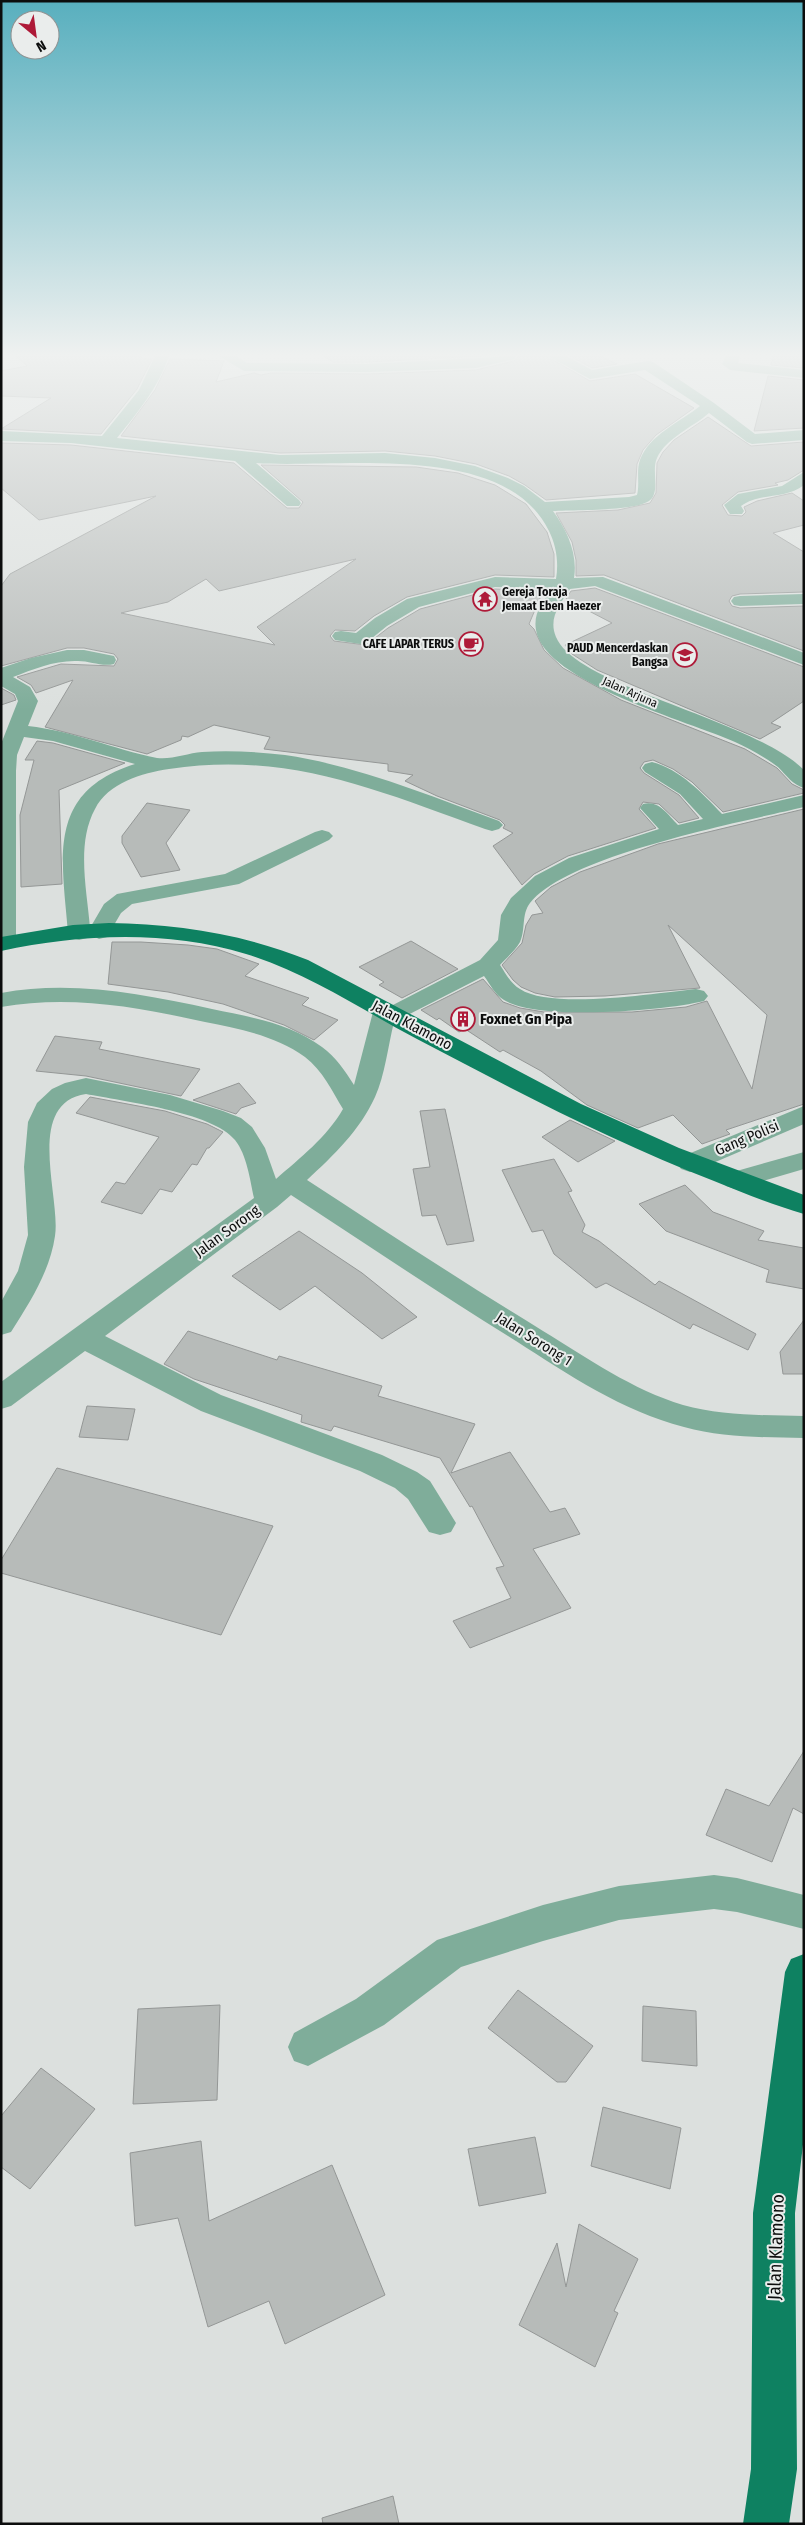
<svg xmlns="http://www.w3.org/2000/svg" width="805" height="2525" viewBox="0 0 805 2525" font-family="'Fira Sans Condensed',sans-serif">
<rect width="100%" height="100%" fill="#dce0de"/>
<g fill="#b7bbb9" stroke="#949796" fill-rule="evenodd">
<polygon points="16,356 141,356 141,358 152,359 137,389 101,434 1,429 51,398 1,396 1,371 27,366"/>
<polygon points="324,356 481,356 368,362 333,362"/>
<polygon points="518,356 546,356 590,381 635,374 694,408 656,435 643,450 637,464 635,493 546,500 525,485 509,476 476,464 435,456 385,451 280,453 121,436 155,390 170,359 224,361 216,382 254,373 261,375 271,373 368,374 476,370 514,361"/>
<polygon points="570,356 600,356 617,364 592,368"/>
<polygon points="773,356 804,356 804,368 771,365"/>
<polygon points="768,376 804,380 804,428 754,431"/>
<polygon points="708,417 751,446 804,442 804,470 788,480 775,483 778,485 738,492 722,505 728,515 742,516 746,512 744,507 757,501 792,493 804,501 804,525 773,533 804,552 804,592 740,594 732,596 729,601 732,606 740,608 804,606 804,651 604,575 576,576 576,560 572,542 556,513 618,510 650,503 656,493 657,463 663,452 674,440"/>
<path d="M1 443 71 445 234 463 287 508H299L303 502 261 465 416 467 458 473 495 485 526 504 547 532 554 554V577L495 575 407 597 374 616 355 631 335 630 330 636 334 641 366 645 388 628 420 609 495 589 543 591 529 624 534 629 544 650 563 668 621 700 745 749 777 768 792 784 804 790V793L723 812 692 782 673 769 653 760 644 762 640 768 644 773 679 795 699 818 679 823 659 804 643 802 639 809 656 828 568 856 534 874 522 885 493 846 513 833 503 828 505 825 500 820 437 796 405 781 413 775 388 771V764L264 749 270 737 214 725 188 737 182 736 181 740 147 754 45 727 73 680 36 693 31 685 17 677 61 664 114 666 118 659 114 654 84 648H67L1 666V586L10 574 156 496 39 520 1 488ZM356 559 257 627 275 645 121 613 168 602 206 579 219 591Z"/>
<polygon points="595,588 804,667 804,701 771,723 781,727 760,739 597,670 572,654 565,645 612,623 566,599 571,591"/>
<polygon points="1,688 14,695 16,700 1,705"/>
<polygon points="37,741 53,743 125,763 59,790 62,884 21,887 20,815 34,760 25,760"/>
<polygon points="147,803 190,810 166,843 180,870 141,877 122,843 122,836"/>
<polygon points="804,809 804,1104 726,1130 730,1134 702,1144 673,1115 638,1128 587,1105 541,1071 503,1050 500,1052 465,1029 459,1032 439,1018 437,1020 421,1010 483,979 503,1002 520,1008 544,1012 632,1012 686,1007 707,1001 752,1089 767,1015 668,925 700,988 605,996 555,997 535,993 521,987 513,980 502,965 522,943 526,925 532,915 543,913 535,901 551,887 580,872 658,844"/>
<polygon points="411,941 458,969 402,998 379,985 384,982 359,967"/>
<polygon points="112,942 141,942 188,945 217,949 259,964 245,976 309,998 302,1005 338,1020 314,1040 284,1025 223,1004 168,992 108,984"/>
<polygon points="55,1036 102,1042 99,1049 200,1069 181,1096 86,1076 36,1071"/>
<polygon points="239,1083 256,1103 241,1108 236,1114 193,1100"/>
<polygon points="90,1097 165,1111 207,1124 223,1132 209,1148 207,1148 197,1165 192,1164 172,1192 160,1189 142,1214 101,1202 116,1182 125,1184 159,1137 76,1113"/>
<polygon points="445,1109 474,1241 447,1245 436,1215 422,1216 413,1169 430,1167 420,1111"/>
<polygon points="570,1120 615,1141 578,1162 542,1137"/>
<polygon points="554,1159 572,1191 568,1192 585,1225 582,1232 599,1241 655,1285 659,1281 756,1334 748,1350 693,1324 690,1329 606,1283 596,1288 554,1254 543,1230 532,1232 502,1170"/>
<polygon points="685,1185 713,1212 764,1231 758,1240 804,1248 804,1289 766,1282 769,1270 666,1231 639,1204"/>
<polygon points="299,1231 362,1273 417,1317 382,1339 315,1286 280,1310 232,1276"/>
<polygon points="804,1320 804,1374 783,1374 780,1352"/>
<polygon points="188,1331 277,1360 279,1356 382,1386 378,1396 475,1424 451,1473 510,1452 550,1512 565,1508 580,1534 533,1549 571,1608 470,1648 453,1621 511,1598 496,1568 504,1566 472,1506 470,1507 440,1458 334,1426 331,1431 301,1422 302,1415 194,1379 164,1364"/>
<polygon points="87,1406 135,1409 128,1440 79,1437"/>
<polygon points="57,1468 273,1526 221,1635 1,1573 1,1560"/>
<polygon points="804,1751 804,1814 793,1808 772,1862 706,1835 726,1789 769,1806"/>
<polygon points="518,1990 593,2046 566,2082 557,2082 488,2028"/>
<polygon points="220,2005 217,2100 133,2104 138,2009"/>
<polygon points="643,2006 696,2011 697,2066 642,2061"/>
<polygon points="41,2068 95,2109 30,2189 1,2167 1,2116"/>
<polygon points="603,2107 681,2128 670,2189 591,2166"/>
<polygon points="535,2137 546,2193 479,2206 468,2149"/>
<polygon points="201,2141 209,2221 332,2165 385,2295 285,2344 269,2301 208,2327 178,2218 135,2226 130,2153"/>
<polygon points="579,2224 638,2259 614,2311 618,2313 595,2367 519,2325 557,2243 566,2287"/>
<polygon points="393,2496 399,2524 323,2524 322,2518"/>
</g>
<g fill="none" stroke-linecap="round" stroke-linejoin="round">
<g fill="#7fad9a" fill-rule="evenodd">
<path d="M155 356H169C158 388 138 412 117 438L280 455 385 453 435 458 475 466 508 478 524 486 545 502 629 497 637 495C640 484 636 471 640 460 649 435 680 422 700 406L645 370 590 379 548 356H566L592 370 648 361 653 362 714 403 755 434 804 430V440L752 444 747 442 709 413C693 427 666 438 657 458 651 470 661 493 649 501 635 511 573 510 553 511 567 530 578 554 574 578L603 577 804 653V665L595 586 570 589C560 604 548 618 556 637 577 687 753 719 804 770V788C793 785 786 775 778 767 765 757 750 749 735 742 691 722 544 682 536 630 533 613 543 601 552 589L495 587 419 607 387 626 366 643 360 644 335 640 332 636 335 632 341 631 356 633 375 618 407 599 495 577 556 579C559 562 556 545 549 531 505 440 337 469 256 463L299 500 301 503 299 506H287L235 461 71 443 1 441V431L102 436 139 390Z"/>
<polygon points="219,356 236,356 247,363 368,364 516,356 514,359 476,368 368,372 244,371"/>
<polygon points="726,356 740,356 738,363 804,370 804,378 730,370 722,364"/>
<path d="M804 472V485C785 500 760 492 741 506L744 511 742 514H730L724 505 738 494 782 486Z"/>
<polygon points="804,594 804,604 740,606 734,605 731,601 734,597 740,596"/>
<path d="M67 650H84L114 656 116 660 114 664C102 667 90 661 78 661 55 660 34 669 13 677L30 687 38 701 28 726C73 731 113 749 157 758 171 760 188 753 202 752 230 750 258 752 285 755 359 766 430 796 499 821L503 825 499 829 492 831 485 829C376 790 288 751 169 769 142 773 108 783 95 809 76 844 87 890 90 928L104 904 117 894 225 874 315 832 322 830 329 832 333 836 329 840 239 884 132 904 121 913 107 937 99 939 89 934 87 938 79 940 71 938 68 933C62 858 46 792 135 764L53 741 24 737 17 755 16 771V943L13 948 1 949V744L18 701 15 694 1 686V668L31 658Z"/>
<path d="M652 762C680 769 703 794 722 814L804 795V807C742 822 567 855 530 903 521 915 526 929 520 942 515 951 506 958 500 965 506 974 511 984 520 989 551 1010 657 993 696 989L704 991 708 996 704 1001C664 1011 538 1021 504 1000 495 995 490 984 484 976L394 1022C388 1046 385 1075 375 1097 360 1130 334 1155 307 1180 385 1231 463 1282 543 1331 587 1358 633 1390 683 1405 722 1416 764 1415 804 1416V1438C764 1437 723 1438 684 1427 622 1411 569 1375 516 1341 440 1294 366 1244 291 1195L277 1207 105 1336 221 1395 382 1455 417 1472 430 1481 456 1523 451 1532 440 1535 429 1532 408 1499 395 1488 360 1471 201 1411 85 1351 11 1406 1 1409V1382L254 1198C250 1180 247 1155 235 1140 213 1112 121 1101 86 1094 24 1103 61 1198 55 1236 50 1271 30 1302 11 1332L1 1335V1302L18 1271 28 1235 24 1167 28 1122 37 1103 52 1089 65 1083 86 1078 170 1095 223 1111 241 1118 252 1127 265 1148 276 1179C300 1158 327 1137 343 1109 332 1091 323 1071 305 1057 276 1036 240 1029 205 1022 137 1007 71 995 1 1007V993C73 980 141 994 212 1009 250 1017 290 1023 322 1047 336 1057 345 1071 354 1085L373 1012 377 1007 385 1005 391 1006 480 960 498 940 501 915 511 898 535 876 569 858 659 829 640 808 643 804C659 800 667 814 678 825L703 819 680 794 645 772 642 768 645 764Z"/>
<polygon points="804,1106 804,1124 699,1169 690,1172 681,1169 677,1163 681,1157"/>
<polygon points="804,1152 804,1169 735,1189 726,1186 722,1180 726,1174"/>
<polygon points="714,1875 737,1878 804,1895 804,1929 737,1912 714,1909 619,1920 543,1941 461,1967 384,2025 308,2066 294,2061 288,2047 294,2033 356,1999 437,1940 543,1905 619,1886"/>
</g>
<g fill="#0e8161" fill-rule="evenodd">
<path d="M109 923C177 924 244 934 308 960L581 1104 679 1148 804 1195V1214C773 1205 743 1193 714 1181 611 1141 514 1090 417 1039 360 1009 308 973 246 954 166 930 82 934 1 951V937L73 925Z"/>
<polygon points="804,1954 804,2136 795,2213 797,2469 789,2524 743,2524 751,2469 753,2213 785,1972 791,1959"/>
</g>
</g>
<linearGradient id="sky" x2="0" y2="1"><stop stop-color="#58afbe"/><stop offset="0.5" stop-color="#eff1f0"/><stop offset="1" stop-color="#eff1f0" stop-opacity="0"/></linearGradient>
<rect width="805" height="710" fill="url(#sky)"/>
<defs>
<g id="temple-ring" transform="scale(1.25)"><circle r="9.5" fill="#eaedec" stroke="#ae1a38" stroke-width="1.5"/><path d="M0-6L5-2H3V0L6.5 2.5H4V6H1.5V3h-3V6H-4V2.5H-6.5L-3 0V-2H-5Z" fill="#ae1a38"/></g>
<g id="cafe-ring" transform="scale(1.25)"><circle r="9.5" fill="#eaedec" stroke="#ae1a38" stroke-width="1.5"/><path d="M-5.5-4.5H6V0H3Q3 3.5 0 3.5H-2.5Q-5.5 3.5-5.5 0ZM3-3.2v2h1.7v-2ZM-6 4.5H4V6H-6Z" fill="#ae1a38"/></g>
<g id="school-ring" transform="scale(1.25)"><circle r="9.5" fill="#eaedec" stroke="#ae1a38" stroke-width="1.5"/><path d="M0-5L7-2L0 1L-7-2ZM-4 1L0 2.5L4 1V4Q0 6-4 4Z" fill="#ae1a38"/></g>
<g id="building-ring" transform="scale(1.25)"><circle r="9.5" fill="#eaedec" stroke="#ae1a38" stroke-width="1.5"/><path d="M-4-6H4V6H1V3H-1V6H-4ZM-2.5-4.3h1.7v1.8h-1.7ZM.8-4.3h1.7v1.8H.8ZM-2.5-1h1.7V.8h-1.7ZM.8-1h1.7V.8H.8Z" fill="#ae1a38"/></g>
</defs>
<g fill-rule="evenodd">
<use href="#temple-ring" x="485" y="599"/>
<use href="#cafe-ring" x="471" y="644"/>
<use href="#school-ring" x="685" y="655"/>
<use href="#building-ring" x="463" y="1019"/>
</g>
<g text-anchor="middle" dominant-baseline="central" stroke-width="4" stroke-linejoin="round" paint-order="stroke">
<g font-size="12" font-weight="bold" fill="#0c0d0d" stroke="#eaedec" text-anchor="end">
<text x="502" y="592" text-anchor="start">Gereja Toraja<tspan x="502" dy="14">Jemaat Eben Haezer</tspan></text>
<text x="454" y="644">CAFE LAPAR TERUS</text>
<text x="668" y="648">PAUD Mencerdaskan<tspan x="668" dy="14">Bangsa</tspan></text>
</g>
<g font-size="12" fill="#0c0d0d" stroke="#eaedec">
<text transform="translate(630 692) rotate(24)">Jalan Arjuna</text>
</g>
<g font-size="15" font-weight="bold" fill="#0c0d0d" stroke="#eaedec" text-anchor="start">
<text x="480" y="1019">Foxnet Gn Pipa</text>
</g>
<g font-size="15" fill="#0c0d0d" stroke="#eaedec">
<text transform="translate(412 1025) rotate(28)">Jalan Klamono</text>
<text transform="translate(747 1138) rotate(-23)">Gang Polisi</text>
<text transform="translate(227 1231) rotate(-36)">Jalan Sorong</text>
<text transform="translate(534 1339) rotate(32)">Jalan Sorong 1</text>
</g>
<g font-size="18" fill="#0c0d0d" stroke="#eaedec">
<text transform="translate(776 2247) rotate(-88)">Jalan Klamono</text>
</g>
</g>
<rect width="805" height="2525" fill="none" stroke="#0c0d0d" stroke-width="5"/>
<g transform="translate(35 35) rotate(151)"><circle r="24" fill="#eaedec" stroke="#919393"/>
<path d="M0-4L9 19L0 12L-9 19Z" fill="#ae1a38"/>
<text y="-8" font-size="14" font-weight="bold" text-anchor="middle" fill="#0c0d0d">N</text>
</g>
</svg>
